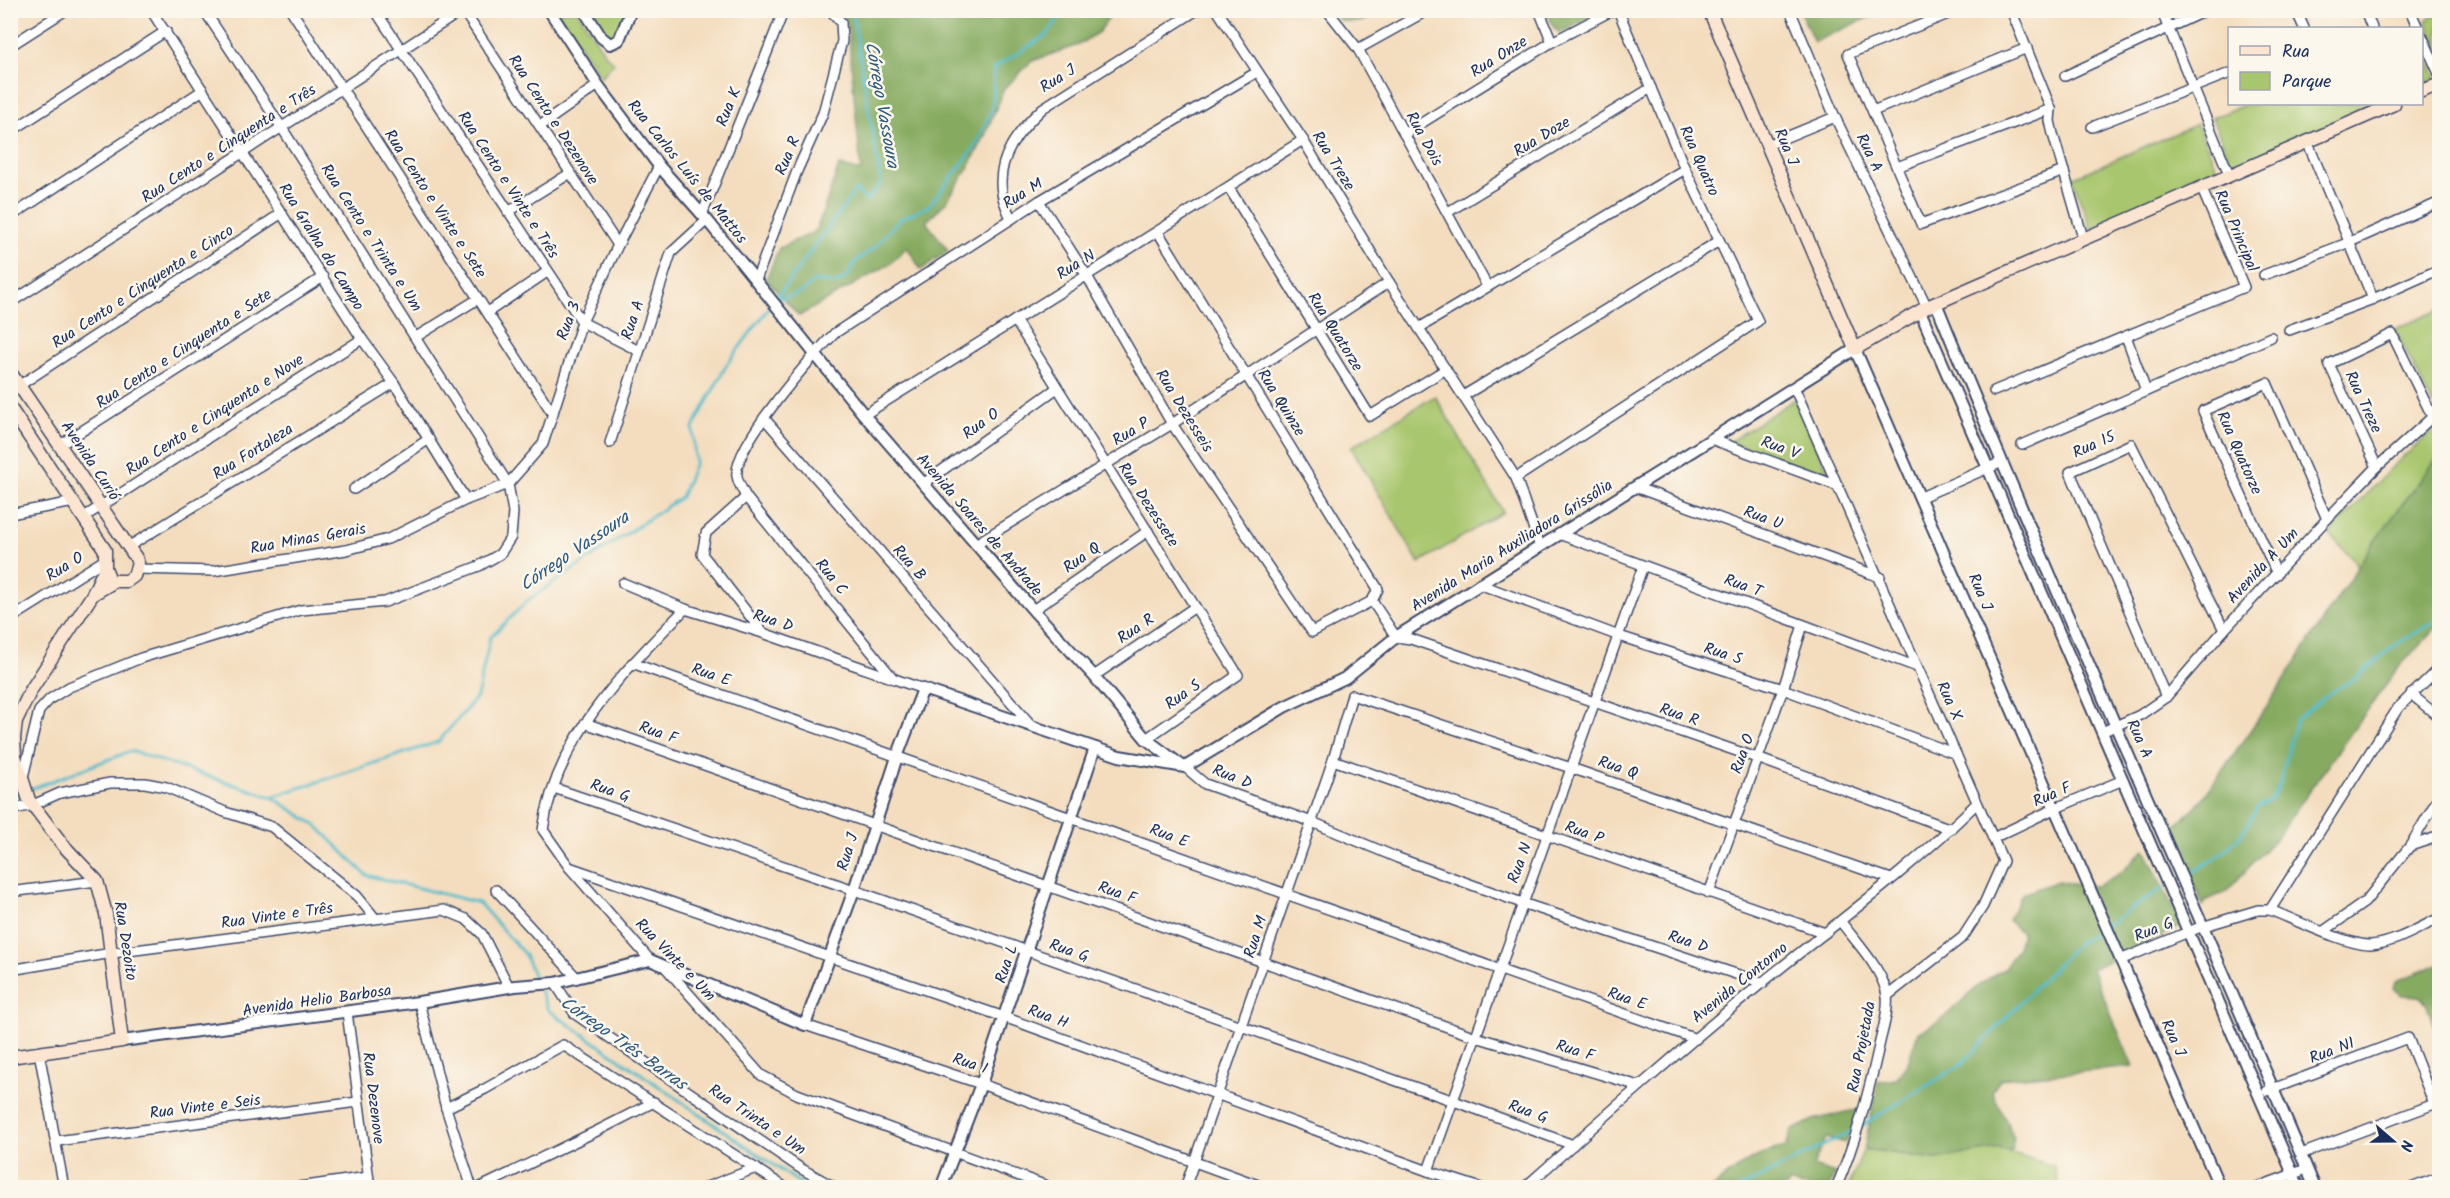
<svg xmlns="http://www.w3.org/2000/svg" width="2450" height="1198" viewBox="0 0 2450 1198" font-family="Kalam,sans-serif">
<rect width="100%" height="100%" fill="#fbf7ec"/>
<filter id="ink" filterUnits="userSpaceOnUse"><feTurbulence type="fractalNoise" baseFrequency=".0167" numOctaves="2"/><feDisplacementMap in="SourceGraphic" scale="12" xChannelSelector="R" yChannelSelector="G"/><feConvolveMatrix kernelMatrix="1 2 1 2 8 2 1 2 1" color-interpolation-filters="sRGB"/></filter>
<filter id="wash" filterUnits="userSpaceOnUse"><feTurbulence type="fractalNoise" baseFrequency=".008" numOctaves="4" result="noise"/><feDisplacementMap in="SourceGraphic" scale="24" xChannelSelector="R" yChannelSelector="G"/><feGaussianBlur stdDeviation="1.35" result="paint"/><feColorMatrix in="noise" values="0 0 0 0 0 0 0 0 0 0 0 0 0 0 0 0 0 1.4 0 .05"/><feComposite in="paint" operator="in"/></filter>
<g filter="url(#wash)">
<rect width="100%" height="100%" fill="#f4ddbe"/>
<g fill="#a8c66d" stroke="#627a66" stroke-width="1.5">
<polygon points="557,11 577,11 606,55 614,63 601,77"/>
<polygon points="592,11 628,11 618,36 607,35"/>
<polygon points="2439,12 2439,50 2426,21"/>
<polygon points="2422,47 2436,78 2422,85"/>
<polygon points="2247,104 2378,104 2233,167 2212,118"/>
<polygon points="2197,124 2219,173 2091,229 2072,178"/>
<polygon points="2439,310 2440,405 2435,409 2395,329"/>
<polygon points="1435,396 1503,512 1419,563 1351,447"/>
<polygon points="1795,399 1832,480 1729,442"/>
<polygon points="2439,426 2439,456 2374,542 2359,566 2329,534 2394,465"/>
<polygon points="1864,1149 1935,1159 1999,1149 2054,1166 2059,1187 1848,1188"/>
</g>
<g fill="#86ab60" stroke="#506d5f" stroke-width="1.5">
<polygon points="843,11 1114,11 1099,32 1078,45 1032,61 1004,89 983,140 967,170 946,202 926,222 948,250 921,270 907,247 890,264 799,316 766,279 779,248 816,231 839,166 861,171 848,29"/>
<path d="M1334 11H1377C1366 23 1355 24 1339 20Z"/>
<polygon points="1546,11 1603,11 1560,33 1554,28"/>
<polygon points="1800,11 1883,11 1814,42"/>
<polygon points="2439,456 2439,625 2397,669 2275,839 2226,892 2207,900 2203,906 2172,829 2201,801 2263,712 2374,542"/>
<polygon points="2145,849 2181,926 2092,969 2133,1067 2000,1079 1992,1092 2014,1137 2011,1152 1999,1149 1936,1159 1864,1149 1878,1082 1896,1079 1908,1063 1918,1032 1940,1021 1980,984 2004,969 2018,948 2022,933 2008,920 2022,894 2058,881 2078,885 2098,886 2123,871"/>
<polygon points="2439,964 2439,1042 2427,1005 2420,996 2401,995 2394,988 2396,981"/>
<path d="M1859 1109 1846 1143 1826 1138 1813 1166 1835 1173 1829 1187H1802L1790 1182 1787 1187 1712 1188C1736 1168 1756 1153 1786 1147L1791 1131 1813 1120Z"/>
</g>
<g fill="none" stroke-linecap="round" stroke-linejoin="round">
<g stroke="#50bbcb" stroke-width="3">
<polyline points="775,300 856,190 867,201 881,183 852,10"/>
<polyline points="777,300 802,292 814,281 836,284 848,276 856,261 873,249 900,219 929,206 976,146 993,107 994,68 1047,35 1064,10"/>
<polyline points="28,790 131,751 272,797 317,826 366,875 479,903 525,955 536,982"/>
<polyline points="10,797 22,793"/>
<polyline points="272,797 438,742 477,697 490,638 528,600 681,497 695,463 693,428 727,364 771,305"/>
<polyline points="2185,878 2225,851 2243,832 2258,806 2271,800 2280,783 2296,720 2327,695 2358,676 2394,646 2440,618"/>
<polyline points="539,988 548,1010 807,1188"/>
<polyline points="1861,1126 1961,1065 2077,944 2165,887"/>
<polyline points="1740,1188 1856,1129"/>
</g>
</g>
</g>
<g filter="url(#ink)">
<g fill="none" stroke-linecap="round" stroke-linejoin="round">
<g stroke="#3c496c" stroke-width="12">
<g id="minor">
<polyline points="151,10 362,339 394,383 466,500"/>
<polyline points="291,10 553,414"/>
<polyline points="375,10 582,322 639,351"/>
<polyline points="463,10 618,245"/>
<polyline points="1217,10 1303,140 1389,282 1516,478 1540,547"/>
<polyline points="1327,10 1358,49 1487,286"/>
<polyline points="1539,10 1552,42"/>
<polyline points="1790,10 1835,117 1927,307"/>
<polyline points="1958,10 1848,54 1921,224 2064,171"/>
<polyline points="2011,10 2051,109 2050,121 2053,134 2083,238"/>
<polyline points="2161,10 2229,174"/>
<polyline points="2296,10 2304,28"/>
<polyline points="2365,10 2372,28"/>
<polyline points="2410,10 2418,28"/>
<polyline points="2422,36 2440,76"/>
<polyline points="10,46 66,10"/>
<polyline points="1358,49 1428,10"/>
<polyline points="2065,76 2207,10"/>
<polyline points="1873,111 2027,48"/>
<polyline points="540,126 598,85"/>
<polyline points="2092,127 2230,73"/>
<polyline points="10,132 166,31"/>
<polyline points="1404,134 1552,42 1613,10"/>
<polyline points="2307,141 2373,299"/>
<polyline points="1767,145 1835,117"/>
<polyline points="1897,167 2051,109"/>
<polyline points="1229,188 1370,416 1446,369"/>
<polyline points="1039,201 1087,276 1172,424 1312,632 1372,601 1378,589 1158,232"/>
<polyline points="508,212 569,174"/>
<polyline points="1448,212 1651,88"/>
<polyline points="702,215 784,10"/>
<polyline points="10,217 203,90"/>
<path d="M1011 219C1008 211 1003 201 1002 193 996 158 1019 130 1043 108L1197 10"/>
<polyline points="2264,275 2350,242 2440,202"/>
<polyline points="756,280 797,171 823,113 842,41 841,22 830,10"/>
<polyline points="10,303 463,10"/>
<polyline points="488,312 547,272"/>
<polyline points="1015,320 1238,675 1146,739"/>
<polyline points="1419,328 1685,169"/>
<polyline points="2289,330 2373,299 2440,269"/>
<polyline points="2126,336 2146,391"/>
<polyline points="416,337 478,299"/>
<polyline points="20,385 282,213"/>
<polyline points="1794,387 2003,861 1983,906 1963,937 1887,996"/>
<polyline points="1994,391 2244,287 2201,187"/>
<polyline points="1463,396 1719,241"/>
<polyline points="864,415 1303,140"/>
<polyline points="764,418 1032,726"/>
<polyline points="1711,439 1838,486"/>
<polyline points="610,443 671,253 707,220"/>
<polyline points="60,445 323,277"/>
<polyline points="2022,445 2271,337"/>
<polyline points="2377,467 2329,364 2392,334 2432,416"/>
<polyline points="1516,478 1758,321 1685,169 1618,10"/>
<polyline points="923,484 1057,388"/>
<polyline points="1635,487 1880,577"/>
<polyline points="354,489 429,439"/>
<polyline points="746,497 706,533 702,554 763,633"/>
<polyline points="1921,497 2002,462"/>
<polyline points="10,514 74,502"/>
<polyline points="84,517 362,339"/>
<polyline points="1559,534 1917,667"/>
<polyline points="977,543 1172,424 1389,282"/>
<polyline points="128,547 394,383"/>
<polyline points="137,569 213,571 346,550 388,539 466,500 508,484 543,444 582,322 618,245 659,166"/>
<polyline points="2277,574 2203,411 2267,383 2327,519"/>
<polyline points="623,583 685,609 763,633 923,689"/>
<polyline points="1479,584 1619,636 1783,689 1956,754"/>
<polyline points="1372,601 1396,637 1411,639 1757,758 1951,829"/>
<polyline points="1033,610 1148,531"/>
<polyline points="10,619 106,559"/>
<polyline points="632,663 1696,1039"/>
<polyline points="1094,676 1195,607"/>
<path d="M892 677 746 497C743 491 738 483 737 476 732 447 813 355 835 333L1039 201 1257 72"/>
<polyline points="2411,694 2440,718"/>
<polyline points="1352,695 1571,768 1891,879"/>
<polyline points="2166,697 2070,472 2131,444 2224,630"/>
<polyline points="585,723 1476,1037 1639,1086"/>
<polyline points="2102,732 2140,715 2166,697 2224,630 2327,519 2377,467 2440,410"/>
<polyline points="1333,760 1825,933"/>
<polyline points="1185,767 1205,784 1312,822 1398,858 1522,903 1763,983"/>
<polyline points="23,777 39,711 50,699 69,687 141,658 301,610 385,602 479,566 500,554 511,537 513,512 508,484 282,128 204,10"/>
<polyline points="554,788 854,890 1454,1101 1573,1145"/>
<polyline points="10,810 33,805 60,793 110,783 145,783 166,787 225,812 272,827 357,896 375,918"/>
<polyline points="1993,838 2056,808 2123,780"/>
<polyline points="2410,846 2440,836"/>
<polyline points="569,867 1004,1017 1428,1171 1481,1188"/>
<polyline points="496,890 577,978"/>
<polyline points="10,892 97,881"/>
<polyline points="1709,893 1783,689 1803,625"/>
<path d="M2270 910C2293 919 2349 946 2371 945 2395 943 2418 928 2440 918"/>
<polyline points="2324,931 2365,902 2410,846 2440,795"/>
<path d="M650 960 569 867 543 830C555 740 623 672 685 609"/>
<polyline points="2120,960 2198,928 2258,910 2270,910 2398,708 2440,667"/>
<polyline points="666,968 761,1075 797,1094 1052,1188"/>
<polyline points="10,970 112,953 444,910 466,919 482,934 509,987"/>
<polyline points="555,983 575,1014 800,1168 836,1188"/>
<polyline points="419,1002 446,1108 472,1188"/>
<polyline points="347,1012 370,1188"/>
<polyline points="805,1025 981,1084 1266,1188"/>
<polyline points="39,1052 64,1188"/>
<polyline points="2267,1091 2408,1038 2434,1104"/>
<polyline points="446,1108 485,1089 563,1045 786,1188"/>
<polyline points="56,1141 358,1102"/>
<polyline points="2301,1154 2437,1103"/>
<polyline points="1428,1171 1643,566"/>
<polyline points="292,1188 368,1177"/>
<polyline points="479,1188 599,1130 654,1102"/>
<polyline points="704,1188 756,1168"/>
<polyline points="1185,1188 1333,760 1352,695"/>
<path d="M1524 1188C1603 1118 1682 1048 1763 982 1835 924 1910 869 1976 804"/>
<path d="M1836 1188C1856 1141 1868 1095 1879 1046 1882 1031 1889 1012 1887 996 1884 971 1856 942 1841 922"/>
<polyline points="2255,1188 2301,1171"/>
<polyline points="2411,1188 2440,1177"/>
</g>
</g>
<g stroke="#3c496c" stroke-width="14">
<g id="tertiary">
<polyline points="549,10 598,85 659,166 707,220 864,415 1033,610 1094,676 1146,739 1181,765"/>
<polyline points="584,10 601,37 610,44 619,40 631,10"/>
<path d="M1936 303C2057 600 2191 892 2315 1188"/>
<polyline points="1920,311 2299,1188"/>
<polyline points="1185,767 1284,707 1345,678 1396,637 1855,349 2220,1188"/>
<polyline points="122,1041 419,1002 515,986 555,983 650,960 805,1025 854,890 897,757 923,689 1119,756 1185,767"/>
<polyline points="941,1188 981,1084 1095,748"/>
</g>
</g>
<g stroke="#3c496c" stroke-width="15">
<g id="secondary">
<polyline points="1709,10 1855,349 1927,307 2394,104"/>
<polyline points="2422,91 2440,84"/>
<polyline points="10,372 136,558 138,563 134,576 127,581 115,581 93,594"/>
<polyline points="10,408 105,550 105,568 108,575"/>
<polyline points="10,1057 122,1041 106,914 97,881 63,845 29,800 15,756 14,738 16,721 31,690 93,594 105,568"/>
</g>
</g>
<use href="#minor" stroke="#fff" stroke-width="9"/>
<use href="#tertiary" stroke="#fff" stroke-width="10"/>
<use href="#secondary" stroke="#fce5d0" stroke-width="12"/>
</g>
</g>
<g text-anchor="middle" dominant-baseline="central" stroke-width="5" stroke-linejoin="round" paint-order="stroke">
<g font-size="16" fill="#1b2f5e" stroke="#fbf7ec">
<text transform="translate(1499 57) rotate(-32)">Rua Onze</text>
<text transform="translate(1058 79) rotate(-32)">Rua J</text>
<text transform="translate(729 107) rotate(-68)">Rua K</text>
<text transform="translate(553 120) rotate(57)">Rua Cento e Dezenove</text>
<text transform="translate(1542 137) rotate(-31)">Rua Doze</text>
<text transform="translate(1424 139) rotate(61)">Rua Dois</text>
<text transform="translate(229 144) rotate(-33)">Rua Cento e Cinquenta e Três</text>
<text transform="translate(1786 147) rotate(67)">Rua J</text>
<text transform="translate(1869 153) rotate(64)">Rua A</text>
<text transform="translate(788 156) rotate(-67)">Rua R</text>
<text transform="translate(1333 161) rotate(58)">Rua Treze</text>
<text transform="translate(1699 161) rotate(66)">Rua Quatro</text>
<text transform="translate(687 172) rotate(51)">Rua Carlos Luís de Mattos</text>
<text transform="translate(508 185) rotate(57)">Rua Cento e Vinte e Três</text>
<text transform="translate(1023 194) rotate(-32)">Rua M</text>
<text transform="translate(435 204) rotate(57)">Rua Cento e Vinte e Sete</text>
<text transform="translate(2236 231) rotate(67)">Rua Principal</text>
<text transform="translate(371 238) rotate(57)">Rua Cento e Trinta e Um</text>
<text transform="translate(321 247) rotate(58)">Rua Gralha do Campo</text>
<text transform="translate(1076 265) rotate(-32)">Rua N</text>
<text transform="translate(143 287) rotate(-33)">Rua Cento e Cinquenta e Cinco</text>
<text transform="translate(633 320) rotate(-71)">Rua A</text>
<text transform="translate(569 321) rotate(-69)">Rua 3</text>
<text transform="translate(1335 332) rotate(58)">Rua Quatorze</text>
<text transform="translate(184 349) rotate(-33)">Rua Cento e Cinquenta e Sete</text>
<text transform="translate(2363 402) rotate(65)">Rua Treze</text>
<text transform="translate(1281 403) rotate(58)">Rua Quinze</text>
<text transform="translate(1184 411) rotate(58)">Rua Dezesseis</text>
<text transform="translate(215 415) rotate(-33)">Rua Cento e Cinquenta e Nove</text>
<text transform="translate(981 424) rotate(-36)">Rua O</text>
<text transform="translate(1131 432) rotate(-31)">Rua P</text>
<text transform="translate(2094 445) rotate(-24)">Rua 15</text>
<text transform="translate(1780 448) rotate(20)">Rua V</text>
<text transform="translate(253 452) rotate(-32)">Rua Fortaleza</text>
<text transform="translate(2239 453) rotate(66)">Rua Quatorze</text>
<text transform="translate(90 461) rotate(56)">Avenida Curió</text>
<text transform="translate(1148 505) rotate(57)">Rua Dezessete</text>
<text transform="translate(1763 518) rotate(20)">Rua U</text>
<text transform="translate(979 525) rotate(49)">Avenida Soares de Andrade</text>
<text transform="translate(308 539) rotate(-10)">Rua Minas Gerais</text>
<text transform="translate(1512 546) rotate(-32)">Avenida Maria Auxiliadora Grissólia</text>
<text transform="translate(1082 558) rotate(-35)">Rua Q</text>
<text transform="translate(909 563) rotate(49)">Rua B</text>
<text transform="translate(2263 566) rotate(-47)">Avenida A Um</text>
<text transform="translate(65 567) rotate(-32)">Rua O</text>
<text transform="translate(831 577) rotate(51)">Rua C</text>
<text transform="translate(1743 586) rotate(20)">Rua T</text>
<text transform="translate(1980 592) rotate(67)">Rua J</text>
<text transform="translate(773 621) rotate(18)">Rua D</text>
<text transform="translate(1136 629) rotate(-34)">Rua R</text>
<text transform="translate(1723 654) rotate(18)">Rua S</text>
<text transform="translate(711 675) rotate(19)">Rua E</text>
<text transform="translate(1183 695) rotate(-35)">Rua S</text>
<text transform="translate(1949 701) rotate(66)">Rua X</text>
<text transform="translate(1679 715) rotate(19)">Rua R</text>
<text transform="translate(658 733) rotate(19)">Rua F</text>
<text transform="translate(2139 739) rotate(66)">Rua A</text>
<text transform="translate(1743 754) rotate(-70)">Rua O</text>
<text transform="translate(1618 768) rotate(19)">Rua Q</text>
<text transform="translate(1232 777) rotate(22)">Rua D</text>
<text transform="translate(610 791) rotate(19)">Rua G</text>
<text transform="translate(2052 795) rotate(-24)">Rua F</text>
<text transform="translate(1584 833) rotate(20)">Rua P</text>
<text transform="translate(1169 836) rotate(20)">Rua E</text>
<text transform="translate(848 852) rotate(-73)">Rua J</text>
<text transform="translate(1520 863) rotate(-70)">Rua N</text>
<text transform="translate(1117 893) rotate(19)">Rua F</text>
<text transform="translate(277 916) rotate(-8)">Rua Vinte e Três</text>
<text transform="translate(2154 930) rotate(-22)">Rua G</text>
<text transform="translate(1256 937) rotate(-72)">Rua M</text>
<text transform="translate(125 941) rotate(81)">Rua Dezoito</text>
<text transform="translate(1688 942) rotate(18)">Rua D</text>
<text transform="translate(1069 951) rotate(19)">Rua G</text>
<text transform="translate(675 960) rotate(46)">Rua Vinte e Um</text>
<text transform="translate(1007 964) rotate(-71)">Rua L</text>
<text transform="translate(1740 983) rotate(-39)">Avenida Contorno</text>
<text transform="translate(1627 999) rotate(19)">Rua E</text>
<text transform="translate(317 1001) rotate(-8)">Avenida Helio Barbosa</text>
<text transform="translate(1048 1017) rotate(20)">Rua H</text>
<text transform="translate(2173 1038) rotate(66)">Rua J</text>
<text transform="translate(1862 1047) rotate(-79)">Rua Projetada</text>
<text transform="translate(1575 1051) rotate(17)">Rua F</text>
<text transform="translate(2332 1051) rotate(-21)">Rua N1</text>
<text transform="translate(970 1064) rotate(19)">Rua I</text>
<text transform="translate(373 1098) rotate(83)">Rua Dezenove</text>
<text transform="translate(205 1107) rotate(-7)">Rua Vinte e Seis</text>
<text transform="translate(1528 1112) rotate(20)">Rua G</text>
<text transform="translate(757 1120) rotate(34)">Rua Trinta e Um</text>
</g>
<g font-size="18" font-style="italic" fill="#2b597f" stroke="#fbf7ec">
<text transform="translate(881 105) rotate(80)">Córrego Vassoura</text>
<text transform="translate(575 552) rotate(-34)">Córrego Vassoura</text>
<text transform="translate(623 1044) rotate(35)">Córrego Três Barras</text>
</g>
</g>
<rect width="2450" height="1198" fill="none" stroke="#fbf7ec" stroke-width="36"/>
<rect x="2228" y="27" width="195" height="78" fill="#fbf7ec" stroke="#a1a7b3" stroke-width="1.5"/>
<rect x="2240" y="46" width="30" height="9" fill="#fce5d0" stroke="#a1a7b3" stroke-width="1.5"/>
<text x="2282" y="57" font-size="18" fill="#1b2f5e">Rua</text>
<rect x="2240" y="72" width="30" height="18" fill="#a8c66d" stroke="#a1a7b3" stroke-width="1.5"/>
<text x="2282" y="87" font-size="18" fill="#1b2f5e">Parque</text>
<g transform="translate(2393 1141) rotate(110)" stroke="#fbf7ec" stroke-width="4.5" paint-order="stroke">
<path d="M0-4.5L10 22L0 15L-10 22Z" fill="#1b2f5e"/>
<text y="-9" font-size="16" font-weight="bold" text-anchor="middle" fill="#1b2f5e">N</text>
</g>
</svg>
